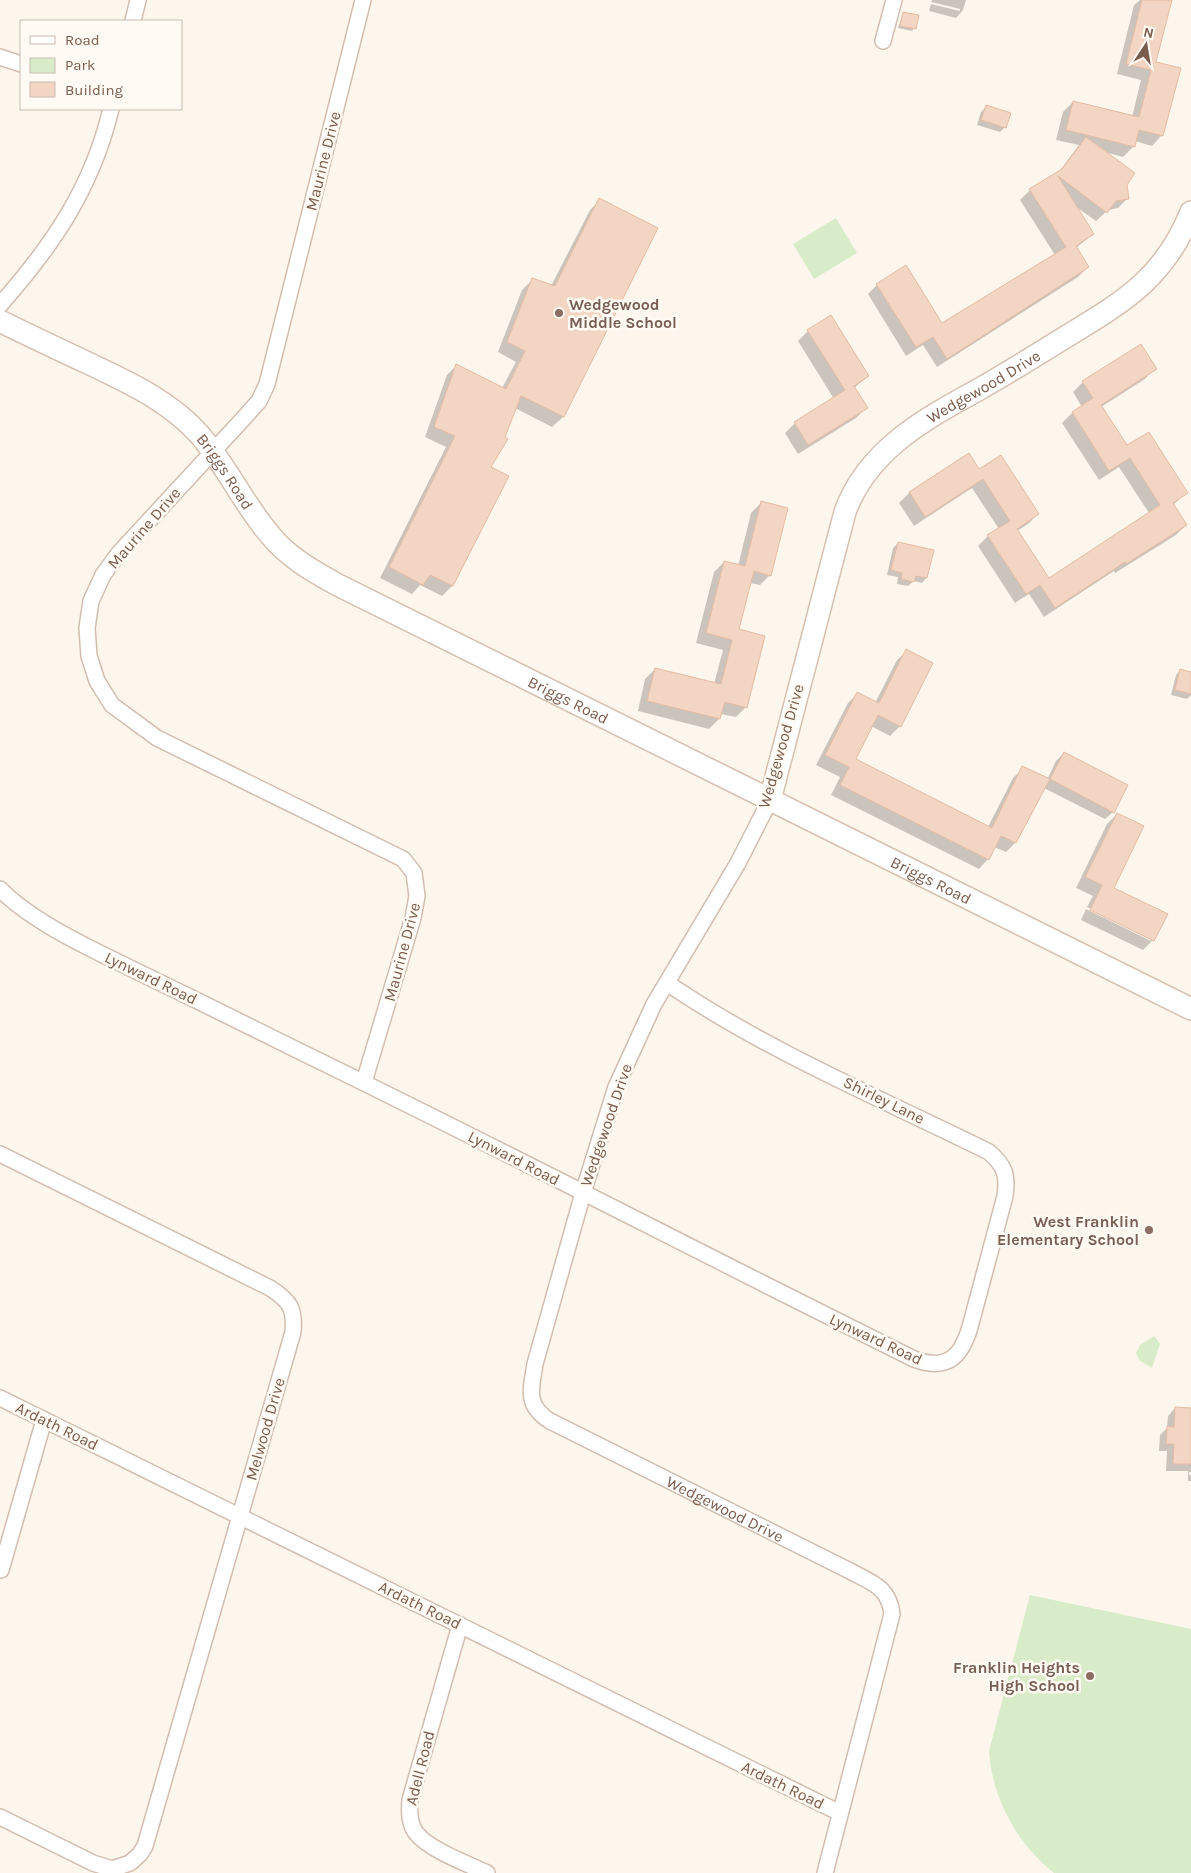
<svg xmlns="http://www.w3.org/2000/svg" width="1191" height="1873" viewBox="0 0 1191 1873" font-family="Karla,sans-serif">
<rect width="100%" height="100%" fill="#fdf6ec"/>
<g fill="#d8ecc9">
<polygon points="836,218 857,253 814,279 793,244"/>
<polygon points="1154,1336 1160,1344 1152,1368 1139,1360 1136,1353 1140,1345"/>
<path d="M1030 1595 1191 1629V1873H1054C1017 1844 992 1798 989 1751Z"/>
</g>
<g fill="#0003">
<polygon points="932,0 966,0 963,10 956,18 929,11 931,4 960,11 960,9 931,2"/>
<polygon points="1140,0 1163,0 1154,63 1162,135 1152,146 1135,141 1134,146 1123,157 1105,152 1126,184 1128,198 1118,208 1108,210 1096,221 1075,206 1093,234 1076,248 1088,267 1078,277 937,367 923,345 906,356 868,294 877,285 942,325 1055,255 1020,200 1030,190 1058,173 1079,145 1056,140 1063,112 1073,102 1132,117 1141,80 1117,74 1134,5"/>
<polygon points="903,13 914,28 912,31 898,28"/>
<polygon points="986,107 1005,127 1000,132 977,125 981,112"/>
<polygon points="600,200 656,229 563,417 552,427 515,408 489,468 507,476 452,586 442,596 420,585 412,594 380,578 446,447 425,437 447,375 457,365 502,388 516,362 498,352 522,290 532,280 551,286 590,210"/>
<polygon points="808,331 868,376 854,388 866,408 856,418 798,454 785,433 795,423 834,399 798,341"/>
<polygon points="1155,368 1145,379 1101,407 1127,447 1186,493 1173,505 1186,525 1176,535 1115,573 1114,571 1044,617 1029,594 1015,603 978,546 988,536 999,529 972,488 914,526 899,503 909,493 968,454 979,470 1038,514 1028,524 1017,531 1049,579 1149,513 1119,467 1099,480 1062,423 1072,413 1082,407 1073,392 1083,382"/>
<polygon points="762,502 770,575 760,585 750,583 738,630 746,707 736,717 721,714 719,719 709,729 638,711 645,679 655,669 714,684 723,650 696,643 714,572 724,562 738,566 751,513"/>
<polygon points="898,543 926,578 922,583 914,581 908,586 897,584 898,577 887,575 893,548"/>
<polygon points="907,651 932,663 900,726 890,736 871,726 854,760 988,827 1013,778 1023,768 1047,780 1056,761 1064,753 1113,812 1105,819 1044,788 1015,843 1006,852 994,847 988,859 979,869 831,795 840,777 816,765 848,703 857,694 875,703 897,660"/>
<polygon points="1181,670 1191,673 1191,695 1187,699 1171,695 1176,675"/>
<polygon points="1117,814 1112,888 1153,940 1143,950 1081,920 1086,909 1151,941 1151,938 1087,907 1093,896 1076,888 1107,824"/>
<polygon points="1191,1407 1191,1472 1189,1472 1189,1475 1191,1475 1191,1481 1188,1481 1188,1471 1166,1471 1167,1451 1159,1451 1160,1435 1167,1428 1168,1416 1175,1408 1190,1409"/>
</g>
<g fill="#f3d5c3" stroke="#e6bba3">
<polygon points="1142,0 1172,0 1156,62 1181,68 1163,136 1139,130 1135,147 1066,130 1073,101 1139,117 1151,70 1126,64"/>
<polygon points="903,12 919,15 916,29 900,26"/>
<polygon points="986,105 1011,113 1006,128 981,120"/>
<polygon points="1086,137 1135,173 1127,185 1129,199 1116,201 1107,213 1058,176 1094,234 1076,246 1089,267 947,359 933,337 916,347 876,284 906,265 942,323 1066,247 1029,189 1062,169"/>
<polygon points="599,198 658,228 564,417 521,396 505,437 508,439 491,467 509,476 453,586 430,575 423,585 389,567 455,436 434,427 456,364 506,389 525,351 507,342 532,278 555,286"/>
<polygon points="831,315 869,376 854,386 868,408 808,445 794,422 845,390 807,330"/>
<polygon points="1141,344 1157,369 1101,405 1127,445 1149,432 1188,493 1173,503 1187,525 1126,564 1125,562 1055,608 1040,585 1026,594 987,535 1010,521 983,479 925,517 909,492 969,453 979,469 1001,455 1039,514 1017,529 1049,578 1160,505 1130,458 1109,471 1072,412 1093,398 1082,381"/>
<polygon points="761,501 788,508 771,576 754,571 739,629 765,636 747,708 725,702 720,719 647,701 655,668 721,684 732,640 706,633 724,561 745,566"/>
<polygon points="898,542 934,550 927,578 916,576 914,582 901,579 902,573 891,570"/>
<polygon points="906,649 933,663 901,727 878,715 856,759 992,828 1022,766 1050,779 1016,843 1001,836 989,860 840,785 849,767 825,755 857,692 879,703"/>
<polygon points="1180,669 1191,672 1191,694 1175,690"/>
<polygon points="1064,752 1128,785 1114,813 1050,779"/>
<polygon points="1117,813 1144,826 1114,888 1168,914 1154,941 1090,910 1102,885 1085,877"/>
<polygon points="1175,1407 1191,1408 1191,1464 1173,1464 1174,1444 1166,1444 1167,1426 1174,1427"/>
</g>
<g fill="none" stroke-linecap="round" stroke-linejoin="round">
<g stroke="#d1beb0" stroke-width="18">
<g id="street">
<polyline points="363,0 267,384 259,401 243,419 119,553 103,575 91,601 87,628 89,656 97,681 112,705 157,738 403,859 414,873 417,896 413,918 364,1082"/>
<polyline points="133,21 138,0"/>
<polyline points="883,41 894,0"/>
<polyline points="0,57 21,64"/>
<path d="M0 305C53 245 92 188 111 109"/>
<path id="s1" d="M770 800 738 863 654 1004 616 1087 583 1193 535 1364C531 1390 525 1405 550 1421L850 1571C872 1583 889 1587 892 1614L825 1873"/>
<path d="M0 889C32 922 90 948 132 969 188 996 243 1023 299 1051 505 1151 708 1257 914 1359 946 1371 961 1358 970 1327L1005 1196C1008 1175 1005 1166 989 1152 880 1098 767 1051 667 983"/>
<path d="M0 1154 270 1288C290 1301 295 1308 293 1332L145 1846 140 1854 130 1863 112 1869 93 1863 0 1817"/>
<polyline points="0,1398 840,1813"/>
<polyline points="1,1570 44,1420"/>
<path d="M460 1625 410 1800C409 1812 409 1825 417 1834 430 1850 468 1864 487 1873"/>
</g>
</g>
<g stroke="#d6c0b0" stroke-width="24">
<g id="secondary">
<path id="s2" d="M0 321C30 336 60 350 90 364 129 383 168 400 198 433 226 464 243 504 271 536 288 557 314 572 338 585L1191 1009"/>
<path id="s3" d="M770 800 845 512C867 451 923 420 976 391 1006 374 1035 356 1064 338 1123 302 1164 279 1191 212"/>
</g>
</g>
<use href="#street" stroke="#fff" stroke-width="15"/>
<use href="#secondary" stroke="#fff" stroke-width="21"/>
</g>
<g fill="#8d6e63" stroke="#fffaf3" stroke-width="2">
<circle cx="559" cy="313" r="5"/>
<circle cx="1149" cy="1230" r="5"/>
<circle cx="1090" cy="1676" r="5"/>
</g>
<g text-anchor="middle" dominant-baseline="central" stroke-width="5" stroke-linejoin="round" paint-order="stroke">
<g font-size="16" fill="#7a5c4d" stroke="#fffaf3">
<text transform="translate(323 161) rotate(-76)">Maurine Drive</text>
<text stroke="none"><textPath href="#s3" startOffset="489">Wedgewood Drive</textPath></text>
<text stroke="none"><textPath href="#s2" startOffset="276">Briggs Road</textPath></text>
<text transform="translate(144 528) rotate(-49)">Maurine Drive</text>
<text stroke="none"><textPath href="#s2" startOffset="696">Briggs Road</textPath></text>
<text transform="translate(781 746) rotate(-74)">Wedgewood Drive</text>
<text stroke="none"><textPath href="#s2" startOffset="1101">Briggs Road</textPath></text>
<text transform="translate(402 952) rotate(-75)">Maurine Drive</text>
<text transform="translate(151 978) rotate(26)">Lynward Road</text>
<text transform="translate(884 1100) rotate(26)">Shirley Lane</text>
<text transform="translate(606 1125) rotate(-71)">Wedgewood Drive</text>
<text transform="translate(514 1158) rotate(27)">Lynward Road</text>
<text transform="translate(876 1339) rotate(25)">Lynward Road</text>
<text transform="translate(57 1426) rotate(26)">Ardath Road</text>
<text transform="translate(265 1429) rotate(-74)">Melwood Drive</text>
<text stroke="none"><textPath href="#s1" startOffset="875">Wedgewood Drive</textPath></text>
<text transform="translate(420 1605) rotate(26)">Ardath Road</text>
<text transform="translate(420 1768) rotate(-76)">Adell Road</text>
<text transform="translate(783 1785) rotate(26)">Ardath Road</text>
</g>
<g font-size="16" font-weight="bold" fill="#785e54" stroke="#fffaf3" text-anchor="end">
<text x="569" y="304" text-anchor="start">Wedgewood<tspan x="569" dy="18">Middle School</tspan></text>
<text x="1139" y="1221">West Franklin<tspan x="1139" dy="18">Elementary School</tspan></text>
<text x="1080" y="1667">Franklin Heights<tspan x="1080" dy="18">High School</tspan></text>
</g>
</g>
<rect x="20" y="20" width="162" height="90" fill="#fffaf3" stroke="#cabbb1"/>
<rect x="30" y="36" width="25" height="8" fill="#ffffff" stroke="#cabbb1"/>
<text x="65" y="45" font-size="15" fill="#7a5c4d">Road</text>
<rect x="30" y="58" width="25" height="15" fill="#d8ecc9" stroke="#cabbb1"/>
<text x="65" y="70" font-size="15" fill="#7a5c4d">Park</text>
<rect x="30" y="82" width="25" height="15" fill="#f3d5c3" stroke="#cabbb1"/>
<text x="65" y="95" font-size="15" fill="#7a5c4d">Building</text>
<g transform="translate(1146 45) rotate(12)" stroke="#fffaf3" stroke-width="4" paint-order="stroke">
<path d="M0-4L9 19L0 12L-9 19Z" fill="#7a5c4d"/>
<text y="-8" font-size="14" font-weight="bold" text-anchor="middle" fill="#7a5c4d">N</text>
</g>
</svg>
